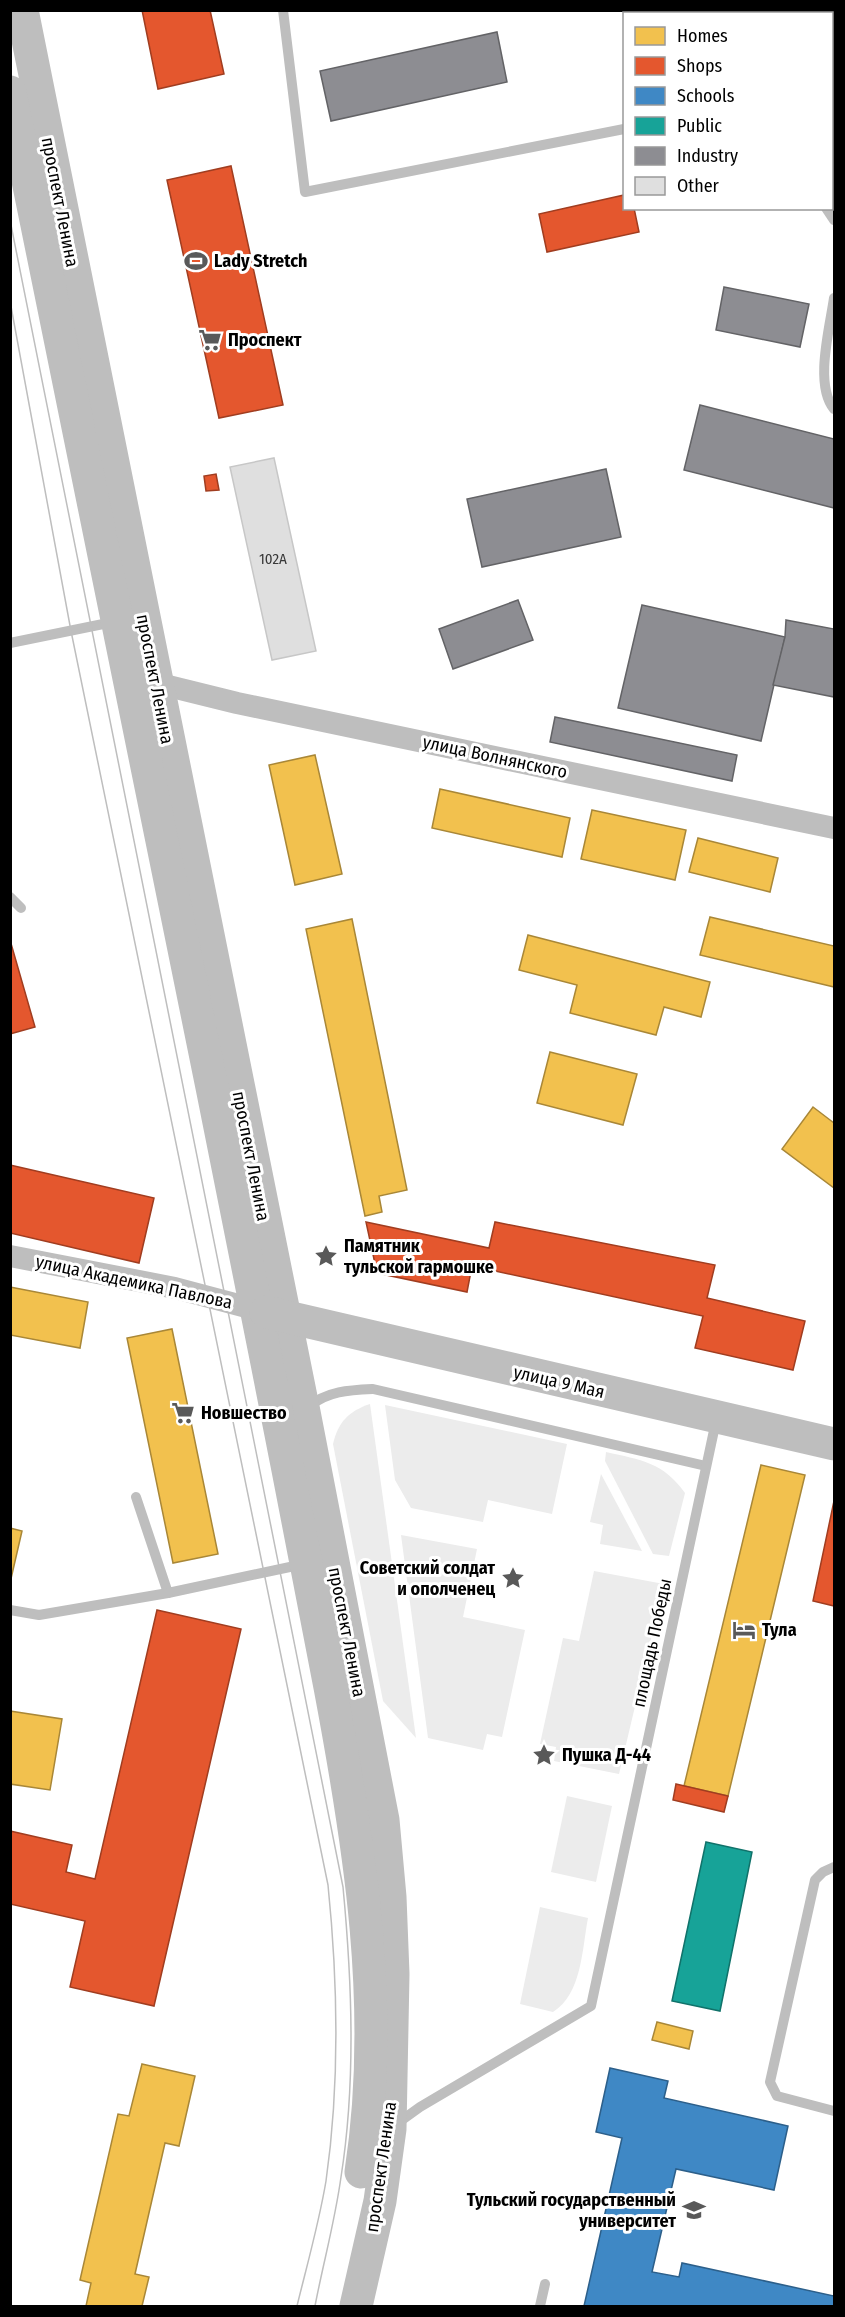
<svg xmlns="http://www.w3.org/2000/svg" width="845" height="2317" viewBox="0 0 845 2317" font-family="'Fira Sans Condensed',sans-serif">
<rect width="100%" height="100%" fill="#fff"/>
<g fill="#ececec">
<path d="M370 1404 416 1738 383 1701 333 1444C338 1422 349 1411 370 1404Z"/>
<polygon points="385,1405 567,1444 552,1514 488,1500 483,1522 411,1508 395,1480"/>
<path d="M606 1452C641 1460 663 1462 685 1493L669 1556 653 1554 605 1461Z"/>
<polygon points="601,1474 642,1551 600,1544 603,1525 590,1522"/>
<polygon points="401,1535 477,1549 463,1617 525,1630 502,1737 487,1734 483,1750 428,1738"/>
<polygon points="594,1571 664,1584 619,1774 554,1761 556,1747 540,1744 563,1638 579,1641"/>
<polygon points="567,1796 612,1806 596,1882 551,1872"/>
<path d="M540 1907 588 1918C582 1949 582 1994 553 2012L520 2004Z"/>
</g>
<g fill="#f2c14e" stroke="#a98737" stroke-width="1.5">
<polygon points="315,755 342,874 295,885 269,765"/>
<polygon points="440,789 570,818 562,857 432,828"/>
<polygon points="592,810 686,830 675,880 581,859"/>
<polygon points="698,838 778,858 770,892 689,872"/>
<polygon points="710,917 834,946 834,987 700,955"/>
<polygon points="352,919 407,1190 379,1196 382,1212 365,1216 306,929"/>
<polygon points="528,935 710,982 701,1017 664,1007 656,1035 570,1013 577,985 519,970"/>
<polygon points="550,1052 637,1074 623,1125 537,1103"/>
<polygon points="813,1107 834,1123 834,1188 782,1149"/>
<polygon points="10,1287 88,1302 80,1348 10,1335"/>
<polygon points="172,1329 218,1554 173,1563 127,1338"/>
<polygon points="761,1465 805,1475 728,1796 684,1786"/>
<polygon points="10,1528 22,1531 10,1583"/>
<polygon points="10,1711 62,1719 50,1790 10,1784"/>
<polygon points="657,2022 693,2031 689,2049 652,2040"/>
<polygon points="142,2064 195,2076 179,2146 165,2143 135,2274 149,2277 142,2306 86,2306 91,2283 80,2280 118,2114 129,2116"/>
</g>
<g fill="#e4572e" stroke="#a03d20" stroke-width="1.5">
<polygon points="142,10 210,10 224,74 158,89"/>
<polygon points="231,166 283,405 219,418 167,180"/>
<polygon points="624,195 624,208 634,208 639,232 547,252 539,214"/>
<polygon points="216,474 219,490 206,491 204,476"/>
<polygon points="10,940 35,1027 10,1034"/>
<polygon points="10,1165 154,1198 139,1263 10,1233"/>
<polygon points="366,1222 489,1248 495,1222 715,1265 707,1298 805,1321 793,1370 695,1348 703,1316 472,1266 467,1292 377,1273"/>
<polygon points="834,1501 834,1606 813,1601"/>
<polygon points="157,1610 241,1629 154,2006 70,1987 85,1921 10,1904 10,1831 72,1845 66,1872 95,1879"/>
<polygon points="676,1784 728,1796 724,1812 673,1800"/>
</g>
<polygon fill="#3f88c5" stroke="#2c5f8a" stroke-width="1.5" points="610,2068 668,2081 664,2098 788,2126 774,2190 676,2169 652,2272 679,2277 682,2263 834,2296 834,2306 584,2306 622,2138 596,2132"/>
<polygon fill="#17a398" stroke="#10726a" stroke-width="1.5" points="706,1842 752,1852 720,2011 672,2001"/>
<g fill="#8d8d92" stroke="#636366" stroke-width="1.5">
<polygon points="834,11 834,50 832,51 832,14 827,14"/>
<polygon points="497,32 507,82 331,121 320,71"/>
<polygon points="724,287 809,304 800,347 716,330"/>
<polygon points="700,405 834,439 834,508 684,470"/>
<polygon points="606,469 621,537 482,567 467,499"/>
<polygon points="518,600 533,640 453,669 439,629"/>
<polygon points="642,605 785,637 761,741 618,708"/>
<polygon points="786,620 834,629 834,697 773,685 785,637"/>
<polygon points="555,717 737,755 732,781 550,742"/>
</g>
<polygon fill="#dfdfdf" stroke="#c7c7c7" stroke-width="1.5" points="274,458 316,651 272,660 230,467"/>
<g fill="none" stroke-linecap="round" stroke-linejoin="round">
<g stroke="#bebebe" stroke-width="10">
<polyline points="283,10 305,192 624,129"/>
<polyline points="832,104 834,102"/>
<polyline points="826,208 834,220"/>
<path d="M834 298C830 327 814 385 834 409"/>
<polyline points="10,643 113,622"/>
<polyline points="10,897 21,908"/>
<path d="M309 1407C326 1391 351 1390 373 1389L706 1466"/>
<polyline points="136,1497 168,1593 304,1564"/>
<polyline points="10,1610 39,1615 168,1593"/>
<polyline points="834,1867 823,1872 815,1880 770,2082 777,2096 834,2111"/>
<polyline points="395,2125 420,2107 591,2006 716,1421"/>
<polyline points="540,2306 545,2284"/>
</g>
<g stroke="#bebebe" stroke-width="22">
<polyline points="156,683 237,703 834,828"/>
<polyline points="10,1256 175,1288 257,1310"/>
</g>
<g stroke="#bebebe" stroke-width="33">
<polyline points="22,10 304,1412 383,1820 390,1897 393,1974 390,2129 380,2201 356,2306"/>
<path d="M10 92C93 517 184 939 267 1363 288 1471 310 1579 330 1687 360 1846 386 2010 361 2172"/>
<polyline points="266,1312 834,1444"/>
</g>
<g stroke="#bebebe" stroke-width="1.5">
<path d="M10 220 343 1887C352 1982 356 2082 341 2177 335 2221 323 2264 315 2306"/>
<path d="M10 301 71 631 328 1885C338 1983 340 2083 326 2181 319 2223 307 2265 297 2306"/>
</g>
</g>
<defs>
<g id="stadium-bare" transform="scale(1.8)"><path d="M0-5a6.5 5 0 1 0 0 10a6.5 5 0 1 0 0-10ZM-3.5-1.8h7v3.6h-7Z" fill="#595959" stroke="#fff" stroke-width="2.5" paint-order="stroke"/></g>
<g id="supermarket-bare" transform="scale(1.8)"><path d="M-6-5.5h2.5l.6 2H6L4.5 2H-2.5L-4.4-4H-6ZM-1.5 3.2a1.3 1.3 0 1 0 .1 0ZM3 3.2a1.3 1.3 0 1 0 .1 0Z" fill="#595959" stroke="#fff" stroke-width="2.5" paint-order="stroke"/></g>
<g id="sight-bare" transform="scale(1.8)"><path d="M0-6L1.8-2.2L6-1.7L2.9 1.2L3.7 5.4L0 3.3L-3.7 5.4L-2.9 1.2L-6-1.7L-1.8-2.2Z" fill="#595959" stroke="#fff" stroke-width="2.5" paint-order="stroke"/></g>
<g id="hotel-bare" transform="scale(1.8)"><path d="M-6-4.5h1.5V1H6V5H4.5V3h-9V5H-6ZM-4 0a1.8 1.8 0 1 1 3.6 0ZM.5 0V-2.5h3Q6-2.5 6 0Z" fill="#595959" stroke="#fff" stroke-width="2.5" paint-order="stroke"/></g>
<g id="university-bare" transform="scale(1.8)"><path d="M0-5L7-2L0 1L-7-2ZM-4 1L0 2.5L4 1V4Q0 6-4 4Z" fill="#595959" stroke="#fff" stroke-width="2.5" paint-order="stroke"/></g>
</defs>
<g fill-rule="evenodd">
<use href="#stadium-bare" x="196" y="261"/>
<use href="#supermarket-bare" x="210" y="340"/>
<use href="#sight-bare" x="326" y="1256"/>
<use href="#supermarket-bare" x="183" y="1413"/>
<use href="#sight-bare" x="513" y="1578"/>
<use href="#hotel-bare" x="744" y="1630"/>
<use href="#sight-bare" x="544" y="1755"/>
<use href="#university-bare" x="694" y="2210"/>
</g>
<g text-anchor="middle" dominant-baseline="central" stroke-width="6" stroke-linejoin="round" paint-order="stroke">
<g font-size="15" fill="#383838">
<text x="273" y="559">102А</text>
</g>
<g font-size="18" fill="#000" stroke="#fff">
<text transform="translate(60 202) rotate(79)">проспект Ленина</text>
<text transform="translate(155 679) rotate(79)">проспект Ленина</text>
<text transform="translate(495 757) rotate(12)">улица Волнянского</text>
<text transform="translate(251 1156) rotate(79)">проспект Ленина</text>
<text transform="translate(134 1282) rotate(12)">улица Академика Павлова</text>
<text transform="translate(559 1382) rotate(13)">улица 9 Мая</text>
<text transform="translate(347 1632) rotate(79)">проспект Ленина</text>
<text transform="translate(652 1643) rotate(-78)">площадь Победы</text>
<text transform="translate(381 2167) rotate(-82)">проспект Ленина</text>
</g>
<g font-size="18" font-weight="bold" fill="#000" stroke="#fff" text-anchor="start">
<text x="214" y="261">Lady Stretch</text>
<text x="228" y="340">Проспект</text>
<text x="344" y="1246">Памятник<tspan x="344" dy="21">тульской гармошке</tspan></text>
<text x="201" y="1413">Новшество</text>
<text x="495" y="1568" text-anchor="end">Советский солдат<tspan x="495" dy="21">и ополченец</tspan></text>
<text x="762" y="1630">Тула</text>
<text x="562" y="1755">Пушка Д-44</text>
<text x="676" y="2200" text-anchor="end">Тульский государственный<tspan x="676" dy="21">университет</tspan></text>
</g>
</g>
<rect width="845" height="2317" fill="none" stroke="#000000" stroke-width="24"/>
<rect x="623" y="12" width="210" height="198" fill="#ffffff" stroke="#999999" stroke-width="1.5"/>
<rect x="635" y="27" width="30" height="18" fill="#f2c14e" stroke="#999999" stroke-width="1.5"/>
<text x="677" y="42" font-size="18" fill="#000000">Homes</text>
<rect x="635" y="57" width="30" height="18" fill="#e4572e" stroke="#999999" stroke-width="1.5"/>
<text x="677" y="72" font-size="18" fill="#000000">Shops</text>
<rect x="635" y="87" width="30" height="18" fill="#3f88c5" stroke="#999999" stroke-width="1.5"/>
<text x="677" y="102" font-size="18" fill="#000000">Schools</text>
<rect x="635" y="117" width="30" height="18" fill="#17a398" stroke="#999999" stroke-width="1.5"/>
<text x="677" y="132" font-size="18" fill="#000000">Public</text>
<rect x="635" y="147" width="30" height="18" fill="#8d8d92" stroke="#999999" stroke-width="1.5"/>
<text x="677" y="162" font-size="18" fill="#000000">Industry</text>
<rect x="635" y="177" width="30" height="18" fill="#dfdfdf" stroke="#999999" stroke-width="1.5"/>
<text x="677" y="192" font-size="18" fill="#000000">Other</text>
</svg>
